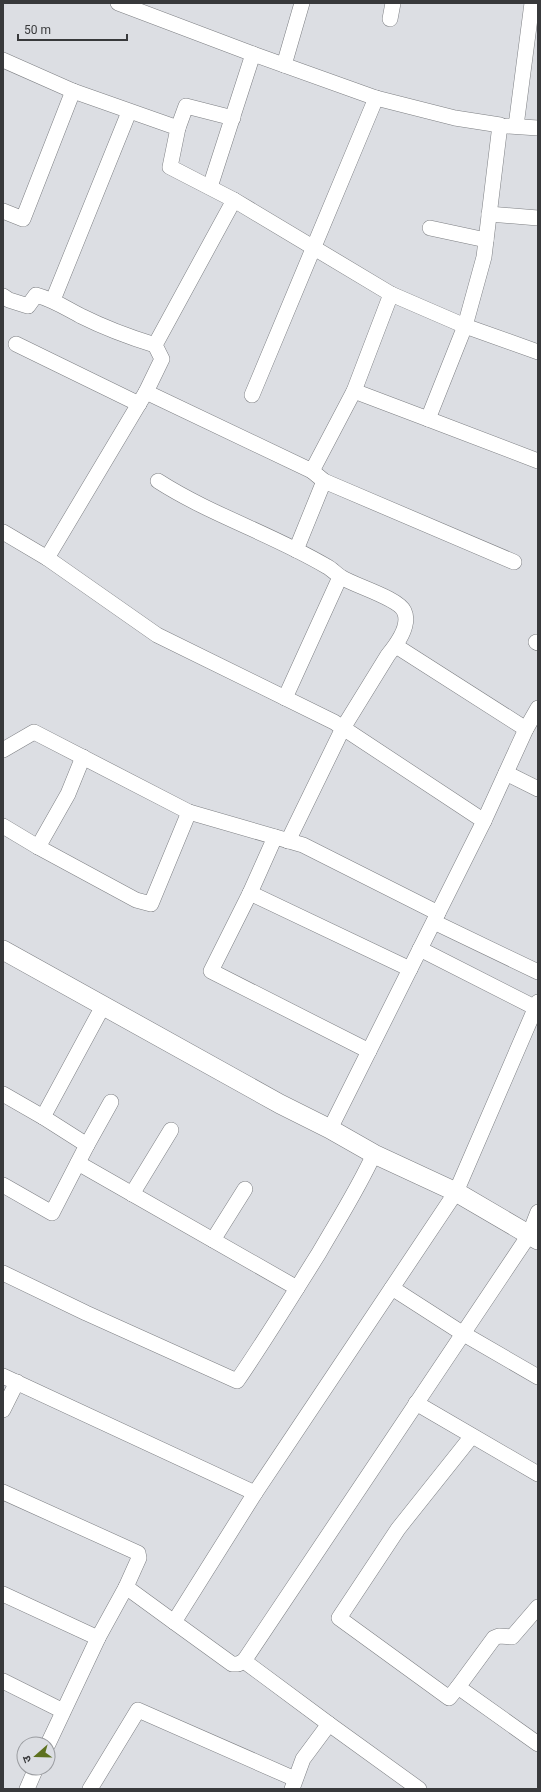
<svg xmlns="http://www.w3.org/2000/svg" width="541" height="1792" viewBox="0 0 541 1792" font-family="Roboto,'Noto Sans Devanagari',sans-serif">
<rect width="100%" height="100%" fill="#dcdee3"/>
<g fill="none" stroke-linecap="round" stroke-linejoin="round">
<g stroke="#7d7f83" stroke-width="16">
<g id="minor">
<polyline points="118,3 253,54"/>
<polyline points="390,19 393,3"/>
<polyline points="3,60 73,91 178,128 170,167 234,200 391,294"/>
<polyline points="284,65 302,3"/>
<polyline points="507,126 538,128"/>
<polyline points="516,126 532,3"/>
<polyline points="178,128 186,106 233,118"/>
<polyline points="210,187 253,54 376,98 455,118 500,125 484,257 465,326 428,419 354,391"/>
<polyline points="3,211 23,219 73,91"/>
<polyline points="489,214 538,218"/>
<polyline points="430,228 486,240"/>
<path d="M3 296 9 300 28 306 36 295C54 300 64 307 81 316 105 328 129 337 155 345"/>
<polyline points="53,300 129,112"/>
<polyline points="16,344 139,404"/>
<polyline points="146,392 162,359 155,345 234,200"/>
<polyline points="252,395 376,98"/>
<polyline points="428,419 538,461"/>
<polyline points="312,471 324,481 514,562"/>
<path d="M158 481C211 515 272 534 326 566 332 569 336 574 341 577 355 586 398 598 404 611 411 625 397 644 388 655L343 728 288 841"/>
<polyline points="3,532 47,558"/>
<polyline points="296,550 324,481"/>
<polyline points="536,642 538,643"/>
<polyline points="396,646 526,729"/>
<polyline points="285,698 340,577"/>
<polyline points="3,750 34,732 189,812 303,845 438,913"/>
<polyline points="506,773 538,789"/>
<polyline points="484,821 526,729 538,708"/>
<polyline points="3,826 38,847 136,900 151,904 189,812"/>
<polyline points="275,837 250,893 211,971 369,1051"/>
<polyline points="38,847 68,794 83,757"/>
<polyline points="250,893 410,969"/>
<polyline points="434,922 538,972"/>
<polyline points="420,949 538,1009"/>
<polyline points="3,1094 43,1117 103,1006"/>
<polyline points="330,1129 484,821 334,722 157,635 47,558 146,392 312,471 354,391 391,294 465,326 538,352"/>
<polyline points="87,1145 111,1102"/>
<polyline points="78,1163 297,1288"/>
<polyline points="3,1185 52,1213 87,1145 43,1117"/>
<polyline points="132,1194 171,1130"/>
<polyline points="213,1240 245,1189"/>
<path d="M3 1273 86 1313 237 1381C266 1339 292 1296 319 1253 338 1220 358 1189 374 1154"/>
<polyline points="392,1288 462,1333 538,1377"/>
<polyline points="3,1376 255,1493"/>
<polyline points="416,1403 538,1474"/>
<polyline points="3,1410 17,1382"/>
<polyline points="3,1492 138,1553 139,1558 126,1587"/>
<polyline points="3,1594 98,1638"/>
<polyline points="538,1607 512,1637 499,1636 494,1638 458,1687 538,1744"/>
<polyline points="244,1661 238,1664 232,1664 174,1622 255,1493 456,1192 538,1002"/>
<polyline points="3,1681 63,1711"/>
<polyline points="458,1687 449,1698 339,1618 398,1529 472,1436"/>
<polyline points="329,1724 244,1661 529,1235 538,1212"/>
<polyline points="48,1744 98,1638 126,1587 174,1622"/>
<polyline points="27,1789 36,1768"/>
<polyline points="90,1789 138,1710 295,1779"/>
<polyline points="292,1789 303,1759 329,1724 419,1789"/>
</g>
</g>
<g stroke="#7d7f83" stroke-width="20">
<polyline id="tertiary" points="3,950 280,1104 330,1129 374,1154 456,1192 538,1240"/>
</g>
<use href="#minor" stroke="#fff" stroke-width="15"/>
<use href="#tertiary" stroke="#fff" stroke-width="19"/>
</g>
<rect width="541" height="1792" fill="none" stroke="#38393b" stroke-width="8"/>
<g transform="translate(36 1756) rotate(250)"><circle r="19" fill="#dcdee3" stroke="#9a9ca0"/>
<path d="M0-3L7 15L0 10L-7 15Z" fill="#5d711f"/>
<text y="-6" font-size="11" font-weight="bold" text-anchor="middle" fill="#38393b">उ</text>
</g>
<path d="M18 34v6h109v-6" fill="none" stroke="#38393b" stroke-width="2"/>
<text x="24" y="34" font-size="12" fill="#38393b" stroke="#dcdee3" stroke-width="3" paint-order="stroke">50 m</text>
</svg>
